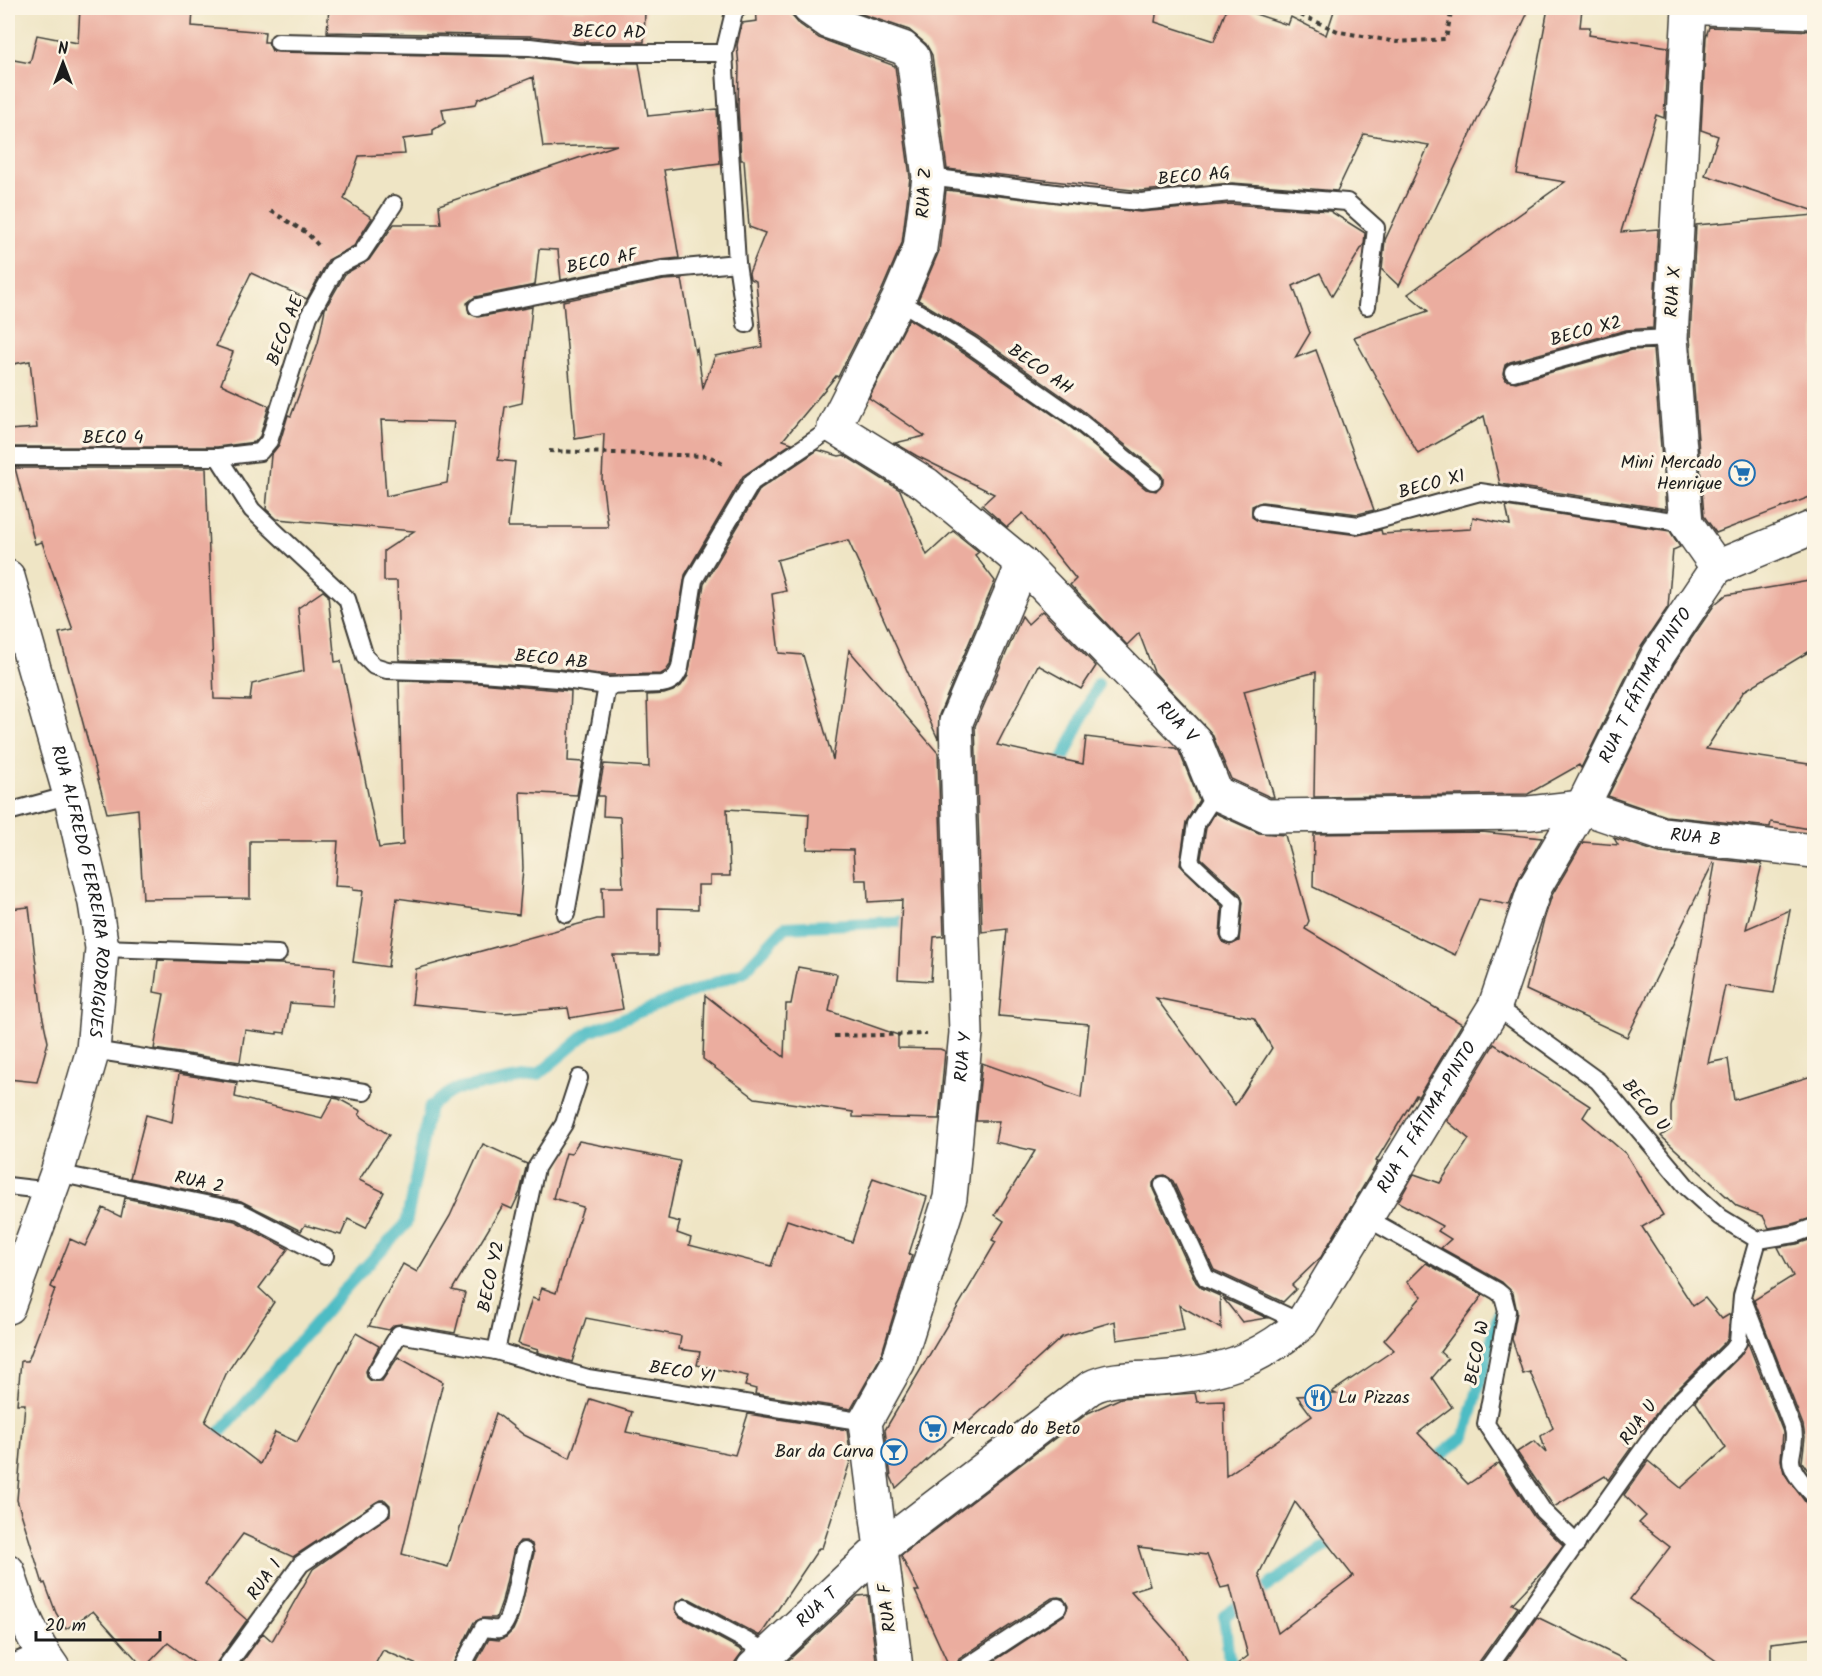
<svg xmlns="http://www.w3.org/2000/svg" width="1822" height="1676" viewBox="0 0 1822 1676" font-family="Kalam,sans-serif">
<rect width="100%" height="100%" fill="#fcf5e5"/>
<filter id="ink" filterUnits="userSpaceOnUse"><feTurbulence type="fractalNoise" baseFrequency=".0167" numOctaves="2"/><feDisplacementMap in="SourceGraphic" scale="12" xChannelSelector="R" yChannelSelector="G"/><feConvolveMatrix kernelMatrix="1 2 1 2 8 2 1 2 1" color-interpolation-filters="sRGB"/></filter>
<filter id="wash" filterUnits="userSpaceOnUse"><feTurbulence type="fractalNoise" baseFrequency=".008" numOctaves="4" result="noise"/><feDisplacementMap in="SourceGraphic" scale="24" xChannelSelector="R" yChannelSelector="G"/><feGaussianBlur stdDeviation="1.35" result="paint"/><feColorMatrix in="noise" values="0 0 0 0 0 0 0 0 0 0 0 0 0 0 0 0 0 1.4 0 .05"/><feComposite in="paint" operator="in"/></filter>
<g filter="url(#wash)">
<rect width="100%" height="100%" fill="#efe5c5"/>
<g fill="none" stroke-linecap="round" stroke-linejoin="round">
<g stroke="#4dbcc4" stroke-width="12">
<polyline points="1057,772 1098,684"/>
<polyline points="210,1444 351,1282 406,1224 430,1106 454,1090 539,1074 590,1031 743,972 785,927 916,921"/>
<polyline points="1428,1465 1465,1436 1500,1310"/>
<polyline points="1230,1668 1224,1616 1340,1536"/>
</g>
</g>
<g id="blocks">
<g fill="#ebad9f" fill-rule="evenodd">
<path d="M80 8H193L192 26 265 32 264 42H268L272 51 278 52 529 57 579 63H639L648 116 717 109 720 163 664 170 679 258 660 260 561 280 558 250 539 249 535 285 475 297 467 303 469 313 478 317 532 307 522 403 505 407 498 460 515 462 508 527H608L602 480 604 434 575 439 563 301 664 280 682 279 695 353 697 348 703 388 715 356 762 347 756 281 750 279 749 273 765 233 749 227 744 160H741L738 106 739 67 737 45 742 23 757 21 756 8H790L792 16 798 23 819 38 895 66 910 177 902 243 881 292 838 377 836 376 783 440 792 443 743 476 685 575 670 665 666 671 661 674 608 675 559 669 481 663 399 660 397 581H384V551L414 531 277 519 266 509 271 455 279 445 288 415 291 416 318 343 325 309 345 274 369 260 394 224H441L439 205 617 145 543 147 533 77 478 99 476 104 442 109 445 123 433 130V135L403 139 405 154 359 156 344 199 372 218 354 246 328 260 307 299 251 273 216 346 233 352 221 384 269 406 260 436 255 442 217 447H11L8 430 37 428 30 361 8 365V59L30 63 37 35 78 43ZM381 420 454 422 447 483 386 496Z"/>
<polygon points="329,8 546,8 645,10 644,42 580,42 530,36 327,32"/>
<polygon points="844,8 1157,8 1155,22 1214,41 1227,8 1238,8 1288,25 1291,17 1326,35 1335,8 1530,8 1399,286 1382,270 1385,240 1429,145 1364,134 1337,191 1232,183 1141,191 947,169 932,55 926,44 909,30"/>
<polygon points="1548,8 1582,8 1580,27 1590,27 1589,35 1668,47 1664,118 1656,115 1621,232 1658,229 1653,328 1626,330 1510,362 1505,365 1503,374 1506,380 1516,382 1631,350 1653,349 1666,509 1500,484 1484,416 1418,454 1354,337 1428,311 1408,294 1565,182 1517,174"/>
<polygon points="1709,27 1815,31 1815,211 1705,175 1718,136 1701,130 1706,37"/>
<polygon points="946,190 1140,212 1231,204 1330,211 1365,233 1364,244 1332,296 1320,273 1293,286 1310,333 1295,358 1316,350 1374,510 1358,514 1262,502 1252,506 1252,517 1260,522 1358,535 1381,530 1382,534 1471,529 1473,517 1510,525 1506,506 1670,531 1680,547 1673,550 1668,607 1641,647 1581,768 1579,765 1528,794 1314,797 1316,672 1244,691 1274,797 1270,797 1231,779 1212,734 1154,672 1139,633 1127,645 1070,585 1076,579 1023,513 1007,527 982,505 994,494 917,456 895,443 925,436 869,398 909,319 965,354 1069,426 1146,489 1156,491 1163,483 1163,478 1160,473 1082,410 977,336 918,300 939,251"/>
<polygon points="1815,215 1815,495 1716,533 1704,516 1690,338 1696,225"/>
<polygon points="818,450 839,456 844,455 900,490 927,555 953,531 979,552 975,555 995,581 939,715 938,739 848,540 777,560 786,591 772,594 779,653 803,655 833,760 849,650 938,753 944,936 934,937 931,981 898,979 902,900 868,902 867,880 855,880 853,850 807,849 809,814 727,809 730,876 710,876 710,885 698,885 698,909 658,908 658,955 613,955 623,1009 570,1018 568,1008 504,1013 412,1004 416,969 597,919 603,919 602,887 623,887 620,817 603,816 604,796 598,796 604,764 649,767 647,695 664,694 673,691 681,686 688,676 704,584 760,489"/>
<polygon points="15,468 206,468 214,699 250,700 252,684 304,671 298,608 323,591 328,595 335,662 341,661 379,848 403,845 399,681 479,683 571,691 568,761 583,762 577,795 520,792 523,868 519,915 397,898 388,967 353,962 363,891 353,890 353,887 335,886 338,841 250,841 250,898 143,899 138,809 107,813 59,633 73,630 42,542 35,544"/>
<polygon points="1815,580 1815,648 1744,691 1706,749 1815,765 1815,830 1771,822 1770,827 1666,816 1608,796 1674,664 1715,604 1726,595"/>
<path d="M1042 611 1096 666 1081 689 1038 665 997 745 1083 764 1086 737 1175 748 1179 751 1199 800 1186 822 1180 865 1222 906 1220 935 1224 943 1230 945 1239 941 1243 902 1240 894 1201 858 1206 828 1215 813 1259 833 1285 835 1309 921 1305 929 1462 1024 1418 1097 1416 1095 1376 1161 1378 1162 1321 1257 1292 1285 1296 1289 1283 1302 1214 1270 1173 1181 1165 1175 1158 1176 1153 1183V1189L1196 1282 1202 1288 1220 1296 1221 1329 1179 1305 1184 1330 1117 1340 1115 1321 1062 1337 896 1488 891 1477 885 1430 996 1242 992 1240 1004 1221 995 1215 1035 1151 995 1142 999 1121H976L982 1063 1081 1098 1089 1024 999 1016 1007 929 982 932 975 726 1022 616 1028 624ZM1156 998 1254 1018 1272 1048 1235 1105Z"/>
<polygon points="1482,832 1542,838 1519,878 1509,905 1479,899 1455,955 1313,887 1314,834"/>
<polygon points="1614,838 1660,853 1762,864 1746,929 1790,910 1774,993 1725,986 1708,1063 1728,1059 1734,1100 1815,1075 1815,1217 1792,1224 1769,1228 1763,1216 1737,1206 1661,1136 1671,1129 1671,1107 1715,864 1713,863 1627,1037 1526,990 1543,923 1552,895 1583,842 1618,845"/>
<polygon points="29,907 42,1014 48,1042 37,1082 8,1079 8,909"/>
<polygon points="158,960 281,964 335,968 332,1006 290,1003 285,1033 277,1032 277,1034 245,1030 240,1062 154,1049 164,994 154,992"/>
<polygon points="798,967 837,974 829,1011 898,1035 898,1048 940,1049 945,1051 939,1119 853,1117 853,1112 755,1098 703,1059 705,995 784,1057 786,1004 791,1004"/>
<polygon points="1494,1044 1590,1106 1583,1117 1626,1154 1663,1215 1642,1227 1693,1306 1705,1298 1722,1319 1730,1314 1728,1338 1725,1342 1664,1403 1646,1427 1625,1443 1631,1448 1608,1480 1605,1476 1554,1507 1517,1452 1534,1441 1546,1453 1541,1436 1553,1428 1530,1372 1523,1374 1512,1339 1517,1312 1513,1293 1502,1282 1441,1248 1451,1239 1438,1231 1442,1226 1398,1202 1414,1174 1440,1183 1469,1139 1447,1121"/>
<polygon points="179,1074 237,1083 235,1097 322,1118 333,1098 339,1099 361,1111 359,1115 389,1135 359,1180 384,1192 366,1228 348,1219 341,1235 305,1225 301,1231 241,1201 130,1178 146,1115 172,1122"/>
<polygon points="579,1141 680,1161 668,1219 680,1222 677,1233 691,1238 689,1245 771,1266 787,1220 852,1242 873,1178 927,1197 909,1254 912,1255 881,1356 851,1409 755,1394 756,1389 745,1386 748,1376 697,1365 700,1352 679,1349 681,1336 586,1318 572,1362 537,1352 538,1350 518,1344 532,1298 538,1300 542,1288 556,1293 583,1207 553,1198 566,1153 571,1154"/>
<polygon points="483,1144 527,1164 520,1192 512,1209 503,1205 452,1290 465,1293 455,1333 401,1324 394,1325 389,1330 369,1326 403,1264 417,1272 450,1216"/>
<polygon points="125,1198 235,1221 288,1249 259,1288 274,1302 226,1374 205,1422 260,1464 275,1432 297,1442 356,1333 379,1346 366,1371 367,1377 371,1381 382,1381 398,1357 443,1382 402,1554 448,1567 496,1413 524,1435 570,1458 590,1399 632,1412 626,1432 735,1455 748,1414 847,1430 851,1459 822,1548 819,1548 760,1636 690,1599 684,1598 676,1603 675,1609 680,1617 743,1651 735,1662 735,1668 473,1668 489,1639 499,1640 506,1637 513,1630 518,1619 534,1553 532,1544 526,1541 520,1541 514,1548 502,1601 496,1618 483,1618 474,1622 451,1668 424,1668 383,1650 373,1668 238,1668 263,1633 272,1641 313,1569 390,1515 390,1505 385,1500 380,1500 293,1557 243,1534 205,1584 247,1620 217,1662 215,1668 201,1668 168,1643 144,1668 93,1611 66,1629 56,1613 45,1583 43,1584 17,1500 25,1404 17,1404 21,1361 28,1361 55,1289 51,1287 70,1239 85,1246 103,1208 121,1217"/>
<polygon points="1815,1238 1815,1481 1802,1462 1805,1437 1803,1425 1754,1300 1793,1276 1778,1247 1797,1244"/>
<path d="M1426 1263 1483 1295 1440 1352 1448 1359 1432 1378 1452 1407 1418 1433 1468 1484 1499 1463 1534 1517 1563 1545 1546 1568 1512 1604 1518 1607 1479 1662 1478 1668H1232L1248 1656 1230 1586 1221 1588 1207 1555 1138 1547 1150 1585 1131 1591 1176 1642 1191 1668H983L1064 1615 1068 1606 1063 1598 1058 1597 1052 1598 959 1659 955 1668H950L915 1591H919L901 1556 1088 1413 1121 1398 1195 1393 1197 1402 1224 1401 1226 1476 1312 1416 1297 1396 1336 1394 1332 1392 1394 1350 1384 1340 1422 1296 1407 1282ZM1295 1502 1353 1576 1278 1633 1259 1574Z"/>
<polygon points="1223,1298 1267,1318 1242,1322"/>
<polygon points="1748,1343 1783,1432 1781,1460 1784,1473 1806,1503 1815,1506 1815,1638 1771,1643 1771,1665 1722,1665 1630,1599 1670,1547 1639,1523 1646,1516 1624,1495 1648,1461 1681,1488 1726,1448 1695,1401 1740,1356"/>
<polygon points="868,1595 877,1668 780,1668 858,1596"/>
<polygon points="1537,1617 1642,1668 1501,1668"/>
</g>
</g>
</g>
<g filter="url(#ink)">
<use href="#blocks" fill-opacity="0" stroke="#3c3a35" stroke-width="1.5"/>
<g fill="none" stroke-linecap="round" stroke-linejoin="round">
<g stroke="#3c3a35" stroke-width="20">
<g id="service">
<polyline points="278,42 530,47 579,53 724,53 734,12 738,8"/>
<polyline points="724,53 737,263 746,324"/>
<polyline points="929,177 1087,197 1141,202 1231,193 1347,202 1376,228 1367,306"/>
<polyline points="898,300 971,345 1075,418 1153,481"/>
<polyline points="477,307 662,270 737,263"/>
<polyline points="1513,372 1629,340 1671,338"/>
<polyline points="8,457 218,457 260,452 269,441 309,316 337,266 361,254 394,204"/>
<path d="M218 457 252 510 347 599 365 657 374 666 387 670 480 673 558 679 607 686 662 684C672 682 676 678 680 668L694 580 752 482 834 427"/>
<polyline points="1261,512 1359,525 1480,492 1686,523"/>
<polyline points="1216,793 1196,824 1190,862 1233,902 1230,935"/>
<polyline points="8,812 70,795"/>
<polyline points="566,914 607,686"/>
<polyline points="102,948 278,954"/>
<polyline points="1495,1006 1598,1081 1687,1187 1720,1217 1758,1240"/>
<polyline points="93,1050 364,1092"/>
<polyline points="57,1173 239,1211 325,1256"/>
<polyline points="1163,1185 1206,1278 1302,1323"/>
<polyline points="8,1186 51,1191"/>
<polyline points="1365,1217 1497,1291 1503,1296 1507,1311 1486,1424 1543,1511 1577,1544"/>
<polyline points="1758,1240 1795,1234 1814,1227"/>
<path d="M1744 1302 1793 1429C1796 1439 1792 1448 1791 1459 1791 1473 1806 1486 1814 1496"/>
<polyline points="496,1351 536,1168 564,1124 579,1078"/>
<polyline points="376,1372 399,1334 496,1351 588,1378 865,1422"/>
<polyline points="685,1608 769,1653"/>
<polyline points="8,1665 40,1651"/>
<polyline points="225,1668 301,1564 381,1510"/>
<path d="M461 1668 483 1628C488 1628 497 1631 501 1628 512 1621 520 1565 524 1551"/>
<polyline points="965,1668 1058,1607"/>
<polyline points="1488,1668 1671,1410 1733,1349 1738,1342 1742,1296 1758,1240"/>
</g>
</g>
<g stroke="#3c3a35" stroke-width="36">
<g id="minor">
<path id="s1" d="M809 8 829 22 903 48 913 57 929 177 920 248 898 300 834 427 926 484 1023 564 1195 741 1216 793 1266 816 1529 813 1582 807 1662 834 1814 851"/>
<polyline points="1689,8 1671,338 1686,523 1717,567"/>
<polyline points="1706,8 1814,12"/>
<path id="s2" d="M753 1668 881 1548 1090 1388C1110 1377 1136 1379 1158 1378 1219 1373 1255 1363 1302 1323L1495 1006 1535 887 1582 807 1658 655 1717 567 1814 527"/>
<path id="s3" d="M896 1668 865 1422 898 1363 950 1198 966 1033 956 722 1023 564"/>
</g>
</g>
<g stroke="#3c3a35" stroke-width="36">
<g id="tertiary">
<path id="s4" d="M8 577 70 795 95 903 102 948 93 1050 57 1173 8 1307"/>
<path d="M8 1571C18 1606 32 1639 53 1668"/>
</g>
</g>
<g stroke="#3c3a35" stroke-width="4" stroke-dasharray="4.5 4.5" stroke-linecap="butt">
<polyline points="1284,8 1340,32 1397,42 1446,39 1452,8"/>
<polyline points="271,211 307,233 318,245"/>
<polyline points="549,451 709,456 726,466"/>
<polyline points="834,1036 927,1034"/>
</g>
<use href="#service" stroke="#fff" stroke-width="16"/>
<use href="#minor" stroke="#fff" stroke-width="33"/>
<use href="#tertiary" stroke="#fff" stroke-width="33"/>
</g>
</g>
<defs>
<g id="supermarket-ring" transform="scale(1.35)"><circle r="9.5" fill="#fcf5e5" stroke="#1f6fb2" stroke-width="1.5"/><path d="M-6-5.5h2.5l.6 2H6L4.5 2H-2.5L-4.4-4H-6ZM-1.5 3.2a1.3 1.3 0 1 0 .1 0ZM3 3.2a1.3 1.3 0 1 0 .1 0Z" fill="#1f6fb2"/></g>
<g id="restaurant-ring" transform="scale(1.35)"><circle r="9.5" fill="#fcf5e5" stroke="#1f6fb2" stroke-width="1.5"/><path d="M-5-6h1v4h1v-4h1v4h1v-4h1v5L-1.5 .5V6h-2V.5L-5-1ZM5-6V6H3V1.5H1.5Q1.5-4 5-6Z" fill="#1f6fb2"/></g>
<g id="bar-ring" transform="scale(1.35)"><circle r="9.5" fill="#fcf5e5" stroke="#1f6fb2" stroke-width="1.5"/><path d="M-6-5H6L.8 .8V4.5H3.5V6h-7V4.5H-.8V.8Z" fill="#1f6fb2"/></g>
</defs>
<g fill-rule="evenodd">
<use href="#supermarket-ring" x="1742" y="473"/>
<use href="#restaurant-ring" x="1318" y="1398"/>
<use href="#supermarket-ring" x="933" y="1429"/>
<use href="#bar-ring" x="894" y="1452"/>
</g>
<g text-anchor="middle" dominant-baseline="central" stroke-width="6" stroke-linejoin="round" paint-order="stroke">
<g font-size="18" fill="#1c1c1c" stroke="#fcf5e5">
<text transform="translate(609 33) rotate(1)">BECO AD</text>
<text transform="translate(1194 177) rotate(-5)">BECO AG</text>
<text transform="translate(925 193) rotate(-87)">RUA Z</text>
<text transform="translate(602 262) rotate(-11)">BECO AF</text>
<text transform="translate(1674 292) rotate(-86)">RUA X</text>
<text transform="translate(286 331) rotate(-69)">BECO AE</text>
<text transform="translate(1586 332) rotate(-15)">BECO X2</text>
<text transform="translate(1040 370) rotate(35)">BECO AH</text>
<text x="113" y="438">BECO 4</text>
<text transform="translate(1432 485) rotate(-15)">BECO X1</text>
<text transform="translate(551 660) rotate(6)">BECO AB</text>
<text stroke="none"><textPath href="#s2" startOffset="1392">RUA T FÁTIMA-PINTO</textPath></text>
<text stroke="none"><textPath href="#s1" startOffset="962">RUA V</textPath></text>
<text stroke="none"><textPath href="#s1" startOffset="1534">RUA B</textPath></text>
<text stroke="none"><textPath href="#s4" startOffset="324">RUA ALFREDO FERREIRA RODRIGUES</textPath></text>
<text stroke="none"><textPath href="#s3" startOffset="630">RUA Y</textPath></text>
<text transform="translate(1645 1106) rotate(50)">BECO U</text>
<text stroke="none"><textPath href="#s2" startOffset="906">RUA T FÁTIMA-PINTO</textPath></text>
<text transform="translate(199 1183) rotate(12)">RUA 2</text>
<text transform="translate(492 1277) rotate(-78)">BECO Y2</text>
<text transform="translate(1478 1353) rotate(-79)">BECO W</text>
<text transform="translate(682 1373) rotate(9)">BECO Y1</text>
<text transform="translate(1639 1423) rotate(-54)">RUA U</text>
<text transform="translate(265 1580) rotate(-54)">RUA 1</text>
<text stroke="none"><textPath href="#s2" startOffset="88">RUA T</textPath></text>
<text transform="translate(888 1608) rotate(-97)">RUA F</text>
</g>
<g font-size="18" fill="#1c1c1c" stroke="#fcf5e5" text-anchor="end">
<text x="1722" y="463">Mini Mercado<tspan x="1722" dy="21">Henrique</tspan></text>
<text x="1338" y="1398" text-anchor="start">Lu Pizzas</text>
<text x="952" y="1429" text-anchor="start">Mercado do Beto</text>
<text x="874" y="1452">Bar da Curva</text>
</g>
</g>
<rect width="1822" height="1676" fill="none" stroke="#fcf5e5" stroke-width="30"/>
<g transform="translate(63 63)" stroke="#fcf5e5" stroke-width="4.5" paint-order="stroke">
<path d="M0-4.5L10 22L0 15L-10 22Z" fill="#1c1c1c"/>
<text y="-9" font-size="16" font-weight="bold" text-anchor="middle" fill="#1c1c1c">N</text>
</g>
<path d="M36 1631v9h124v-9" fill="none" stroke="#1c1c1c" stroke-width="3"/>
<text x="45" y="1631" font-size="18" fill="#1c1c1c" stroke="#fcf5e5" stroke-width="4.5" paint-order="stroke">20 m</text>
</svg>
